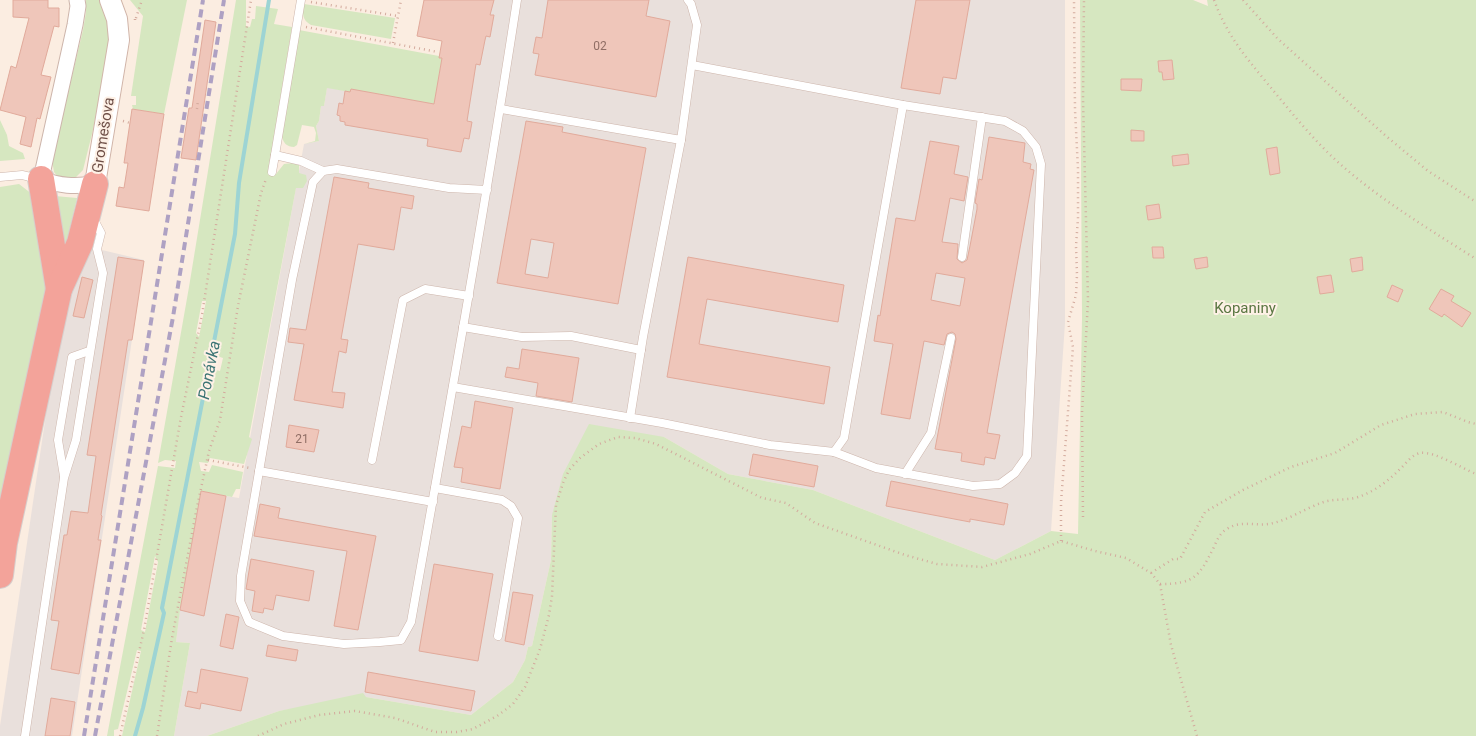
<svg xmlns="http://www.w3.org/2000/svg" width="1476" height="736" viewBox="0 0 1476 736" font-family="Roboto,sans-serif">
<rect width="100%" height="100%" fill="#fbede1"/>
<g fill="#e9e0dc">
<polygon points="424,0 1065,0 1065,323 1051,531 995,560 813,490 728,474 664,437 552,515 551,560 532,646 528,647 525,660 513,682 471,715 366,697 279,711 207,736 174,736 190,643 176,642 179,615 201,492 239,498 304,144 319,141 316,126 319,121 321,106 324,106 327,87 350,92 351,89 439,58 442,41 417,36"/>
<polygon points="85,246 144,260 72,736 0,736 0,726 62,306"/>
</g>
<g fill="#d6e7c0" fill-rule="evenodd">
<polygon points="86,0 99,0 107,19 109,29 108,47 93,130 83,170 76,177 70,179 58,177 54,172 52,160 83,30 86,12"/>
<polygon points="130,0 187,0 164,114 133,109 132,105 136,105 136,96 131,96 143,16"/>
<path d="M236 0H246V26L250 27 252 19H255L256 6 278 9 274 24 292 27 268 173 276 174 284 164 292 163 299 165V173L306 175 307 181 303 188H296L249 437 252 439 244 464 210 458 208 463 199 462 201 471 209 472 212 465 243 472 240 489H236L232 497 201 491 180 610 176 642 190 643 174 736H122L141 651 137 650 118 729 114 730V736H107L158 466 175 468 176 461 165 460 158 463 189 287ZM202 301H206L199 337 196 333ZM214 355 223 358 220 371 211 369ZM155 556 158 562 145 632 141 630Z"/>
<polygon points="1080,0 1193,0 1208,6 1207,0 1476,0 1476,736 207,736 279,711 363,693 366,697 471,715 513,682 525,660 528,647 532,646 551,560 552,515 563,474 589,424 664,437 728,474 813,490 995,560 1051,531 1078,534 1082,318"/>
<path d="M304 4 395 18 391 39 311 25C302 20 302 13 304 4Z"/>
<path d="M299 30 439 56V58H442L434 104 351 89 350 92 327 88 324 106H321L319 121 316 126 319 141 304 144 315 141 316 133 314 127 302 125 297 145 294 147C287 147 283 143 282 136Z"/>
<polygon points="0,120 7,135 9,146 23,153 25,159 0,161"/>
<polygon points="19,184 37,198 50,278 0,518 0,187"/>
<polygon points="55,196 77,198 64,252"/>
</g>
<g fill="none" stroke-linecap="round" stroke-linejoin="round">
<polyline stroke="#9dd4d4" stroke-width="4" points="135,736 143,708 164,613 162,608 235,234 239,183 269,0"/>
</g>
<g fill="#efc6ba" stroke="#e1aa9b" fill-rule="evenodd">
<polygon points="13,0 48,0 48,8 59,8 59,27 54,26 41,75 51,77 40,119 37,118 31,147 20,144 26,117 0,110 11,66 16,68 29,18 13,17"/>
<polygon points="424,0 494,0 490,15 494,15 490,37 486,36 485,40 480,65 476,64 467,121 472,122 469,139 464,138 461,152 427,146 428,139 345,125 345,122 340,121 340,116 337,115 339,103 343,104 345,91 350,92 351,89 434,104 442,58 439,58 442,41 417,36"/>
<polygon points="548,0 649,0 646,16 670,21 656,97 535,75 539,54 533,53 536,37 542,38"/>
<polygon points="916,0 970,0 956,79 943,77 940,94 901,88"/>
<polygon points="205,20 216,22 196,160 181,158 189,108 192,108"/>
<polygon points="1172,60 1174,79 1163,80 1162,72 1159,72 1158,61"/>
<polygon points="1121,79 1142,79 1141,91 1121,90"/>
<polygon points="132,109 164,114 149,211 116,206 119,187 124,188 128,163 124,163"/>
<path d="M526 121 563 127 562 132 646 148 618 304 497 283ZM531 239 554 243 548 278 525 274Z"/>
<polygon points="1131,130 1144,131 1144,141 1131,141"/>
<path d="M989 137 1025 143 1023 162 1031 164 1030 169 1034 170 987 433 1000 435 995 459 985 457 984 465 961 461 962 453 935 449 956 339 955 334 952 332 947 334 944 345 924 341 910 419 881 414 893 344 874 341 878 315 880 316 896 218 915 221 930 141 959 146 954 174 968 177 964 201 950 198 942 242 958 244 957 259 962 263 967 260 970 246 977 209V204L975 203 979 179 982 180ZM936 273 965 278 960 306 931 300Z"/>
<polygon points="1277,147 1280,173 1270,175 1266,149"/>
<polygon points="1188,154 1189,164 1173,166 1172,156"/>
<polygon points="334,177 369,183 368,188 414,196 412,209 401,207 394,250 358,244 341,339 348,340 346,353 339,351 332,392 345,393 343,408 294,400 304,344 288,342 290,328 306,330"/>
<polygon points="1159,204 1161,218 1148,220 1146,206"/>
<polygon points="1152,247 1163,247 1164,258 1153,258"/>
<polygon points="118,257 144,261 132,340 128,340 113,438 101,515 102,516 98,540 101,540 79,674 51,669 59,621 51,620 64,535 67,535 71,511 88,513 96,456 87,455"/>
<polygon points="688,257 844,285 838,322 707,299 699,344 830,367 824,404 667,377"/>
<polygon points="1207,257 1208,267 1196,269 1194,259"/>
<polygon points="1362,257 1363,270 1352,272 1350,259"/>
<polygon points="1331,275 1334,292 1320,294 1317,277"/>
<polygon points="82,277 93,280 84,318 73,316"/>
<polygon points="1392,285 1403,290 1398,302 1387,297"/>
<polygon points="1441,289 1454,296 1451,301 1471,313 1462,327 1444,314 1442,317 1429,309"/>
<polygon points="522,349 579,358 572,402 536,396 538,383 505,377 507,367 519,369"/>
<polygon points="475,401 513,408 500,489 461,482 463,468 454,467 462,426 471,428"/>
<polygon points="289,425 319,430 314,452 286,447"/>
<polygon points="753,454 818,466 814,487 749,475"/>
<polygon points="891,481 1008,504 1004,525 970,519 970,522 886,506"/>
<polygon points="201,491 226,496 204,616 180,610"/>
<polygon points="260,504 280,508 278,518 376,536 358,630 334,626 347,551 254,536"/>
<polygon points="251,559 314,571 309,601 276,595 273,610 264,608 263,613 252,611 255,591 246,589"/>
<polygon points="434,564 493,574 478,661 419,651"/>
<polygon points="513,592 533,595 524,645 505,641"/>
<polygon points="226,614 239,617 233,649 220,646"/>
<polygon points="268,645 298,650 296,661 266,656"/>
<polygon points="201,669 248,678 241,711 201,703 200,709 185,706 188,691 197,693"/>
<polygon points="368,672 475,691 471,711 365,692"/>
<polygon points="51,698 75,702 70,736 45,736"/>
</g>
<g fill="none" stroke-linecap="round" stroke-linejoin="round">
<g stroke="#cdb5ab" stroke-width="9">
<g id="lane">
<polyline points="301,0 275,155 301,161 323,171"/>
<polyline points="501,109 681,140 697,25 691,4 688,0"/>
<polyline points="272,172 275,155"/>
<polyline points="0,177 22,175 39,179"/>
<path d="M487 190 449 188 337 169 323 171 313 182 292 280 241 576 240 601 249 622 283 636 344 644 380 642 401 640 411 622C448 415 485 208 517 0"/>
<polyline points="962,257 982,117"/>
<polyline points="463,327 522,337 571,336 641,350"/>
<polyline points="453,387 662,423 770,445 834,452 876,468 973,486 1000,484 1015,473 1027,456 1041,164 1036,147 1023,131 1005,121 903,105 692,65"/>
<polyline points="630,418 643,337 681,140"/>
<polyline points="834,452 844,438 903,105"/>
<polyline points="372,460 403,300 425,289 469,296"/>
<polyline points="259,471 433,502"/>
<polyline points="905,474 931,433 951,338"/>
<polyline points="64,476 58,440 72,357 89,351"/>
<polyline points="435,488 502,500 511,506 518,518 498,636"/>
<polyline points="25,736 64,478 76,440 103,273 97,249 101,233 93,218"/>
</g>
</g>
<g stroke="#cdb5ab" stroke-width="17">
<path id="street" d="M77 0 78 6 75 25 41 179C61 186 73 187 95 184"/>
</g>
<g stroke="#d0b4a8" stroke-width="22">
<polyline id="secondary" points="95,184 119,40 117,19 110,0"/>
</g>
<g stroke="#d7cecc" stroke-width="28">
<g id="highway">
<polyline points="41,179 59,289"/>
<polyline points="0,575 4,543 59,289 80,243 95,184"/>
</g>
</g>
<g stroke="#d3aa9d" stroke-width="2.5" stroke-dasharray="1 4" stroke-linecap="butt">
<path d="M1214 0C1227 35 1244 55 1267 83 1292 113 1317 145 1347 170 1387 204 1432 231 1476 259"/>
<polyline points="1243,0 1278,39 1386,136 1428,171 1476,202"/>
<polyline points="311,2 398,16"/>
<polyline points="135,19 135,21 142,0"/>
<polyline points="306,27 438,52"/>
<polyline points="393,43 401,0"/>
<polyline points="197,109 198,100"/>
<polyline points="123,121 130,123"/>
<polyline points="208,460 250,468"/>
<polyline points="1083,517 1082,413 1088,300 1083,99 1084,0"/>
<polyline points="1061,541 1061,502 1073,347 1068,322 1076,295 1077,275 1076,246 1078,218 1078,169 1075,110 1074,0"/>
<polyline points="1151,573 1173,559 1180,559 1205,512 1243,490 1291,467 1335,453 1381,425 1415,414 1443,412 1468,422 1476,424"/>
<path d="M1160 584C1194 584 1199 577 1214 547 1217 540 1220 533 1227 529 1240 520 1254 526 1268 524 1285 522 1304 509 1321 503 1333 498 1346 501 1358 497 1374 492 1388 481 1399 470 1406 464 1411 455 1420 453 1435 451 1461 468 1476 474"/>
<polyline points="120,736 144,630 181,417 202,315 251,0"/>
<polyline points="157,736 172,638 196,512 209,451 220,420 238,306 261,193 266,179"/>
<polyline points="258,736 284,724 319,715 355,711 395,718 435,732 457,732 473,729 497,716 513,704 525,687 540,649 549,615 552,596 556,505 563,483 569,470 580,458 599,444 618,437 635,438 656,444 762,498 786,503 815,523 905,555 937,564 982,567 1030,554 1061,541 1095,551 1126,558 1151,573 1160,584 1171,645 1197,736"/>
</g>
<use href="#lane" stroke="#fff" stroke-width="8"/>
<use href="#street" stroke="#fff" stroke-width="15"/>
<use href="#secondary" stroke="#fff" stroke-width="20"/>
<use href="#highway" stroke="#f3a39a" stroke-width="26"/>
<g stroke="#aea1c3" stroke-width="4" stroke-dasharray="8 5" stroke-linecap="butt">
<polyline points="84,736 203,0"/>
<polyline points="95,736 173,317 224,0"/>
</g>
</g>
<g text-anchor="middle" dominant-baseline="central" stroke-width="4" stroke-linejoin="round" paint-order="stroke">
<g font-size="12" fill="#906e65">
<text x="600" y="46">02</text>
<text x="302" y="439">21</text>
</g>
<g font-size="15" fill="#705149" stroke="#fef1e6">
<text transform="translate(103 135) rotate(-81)">Gromešova</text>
</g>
<g font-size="15" fill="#5a7642" stroke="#fef1e6">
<text x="1245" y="308">Kopaniny</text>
</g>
<g font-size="16" font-style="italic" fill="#3e7676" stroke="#fef1e6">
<text transform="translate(209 370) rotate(-79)">Ponávka</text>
</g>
</g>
</svg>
